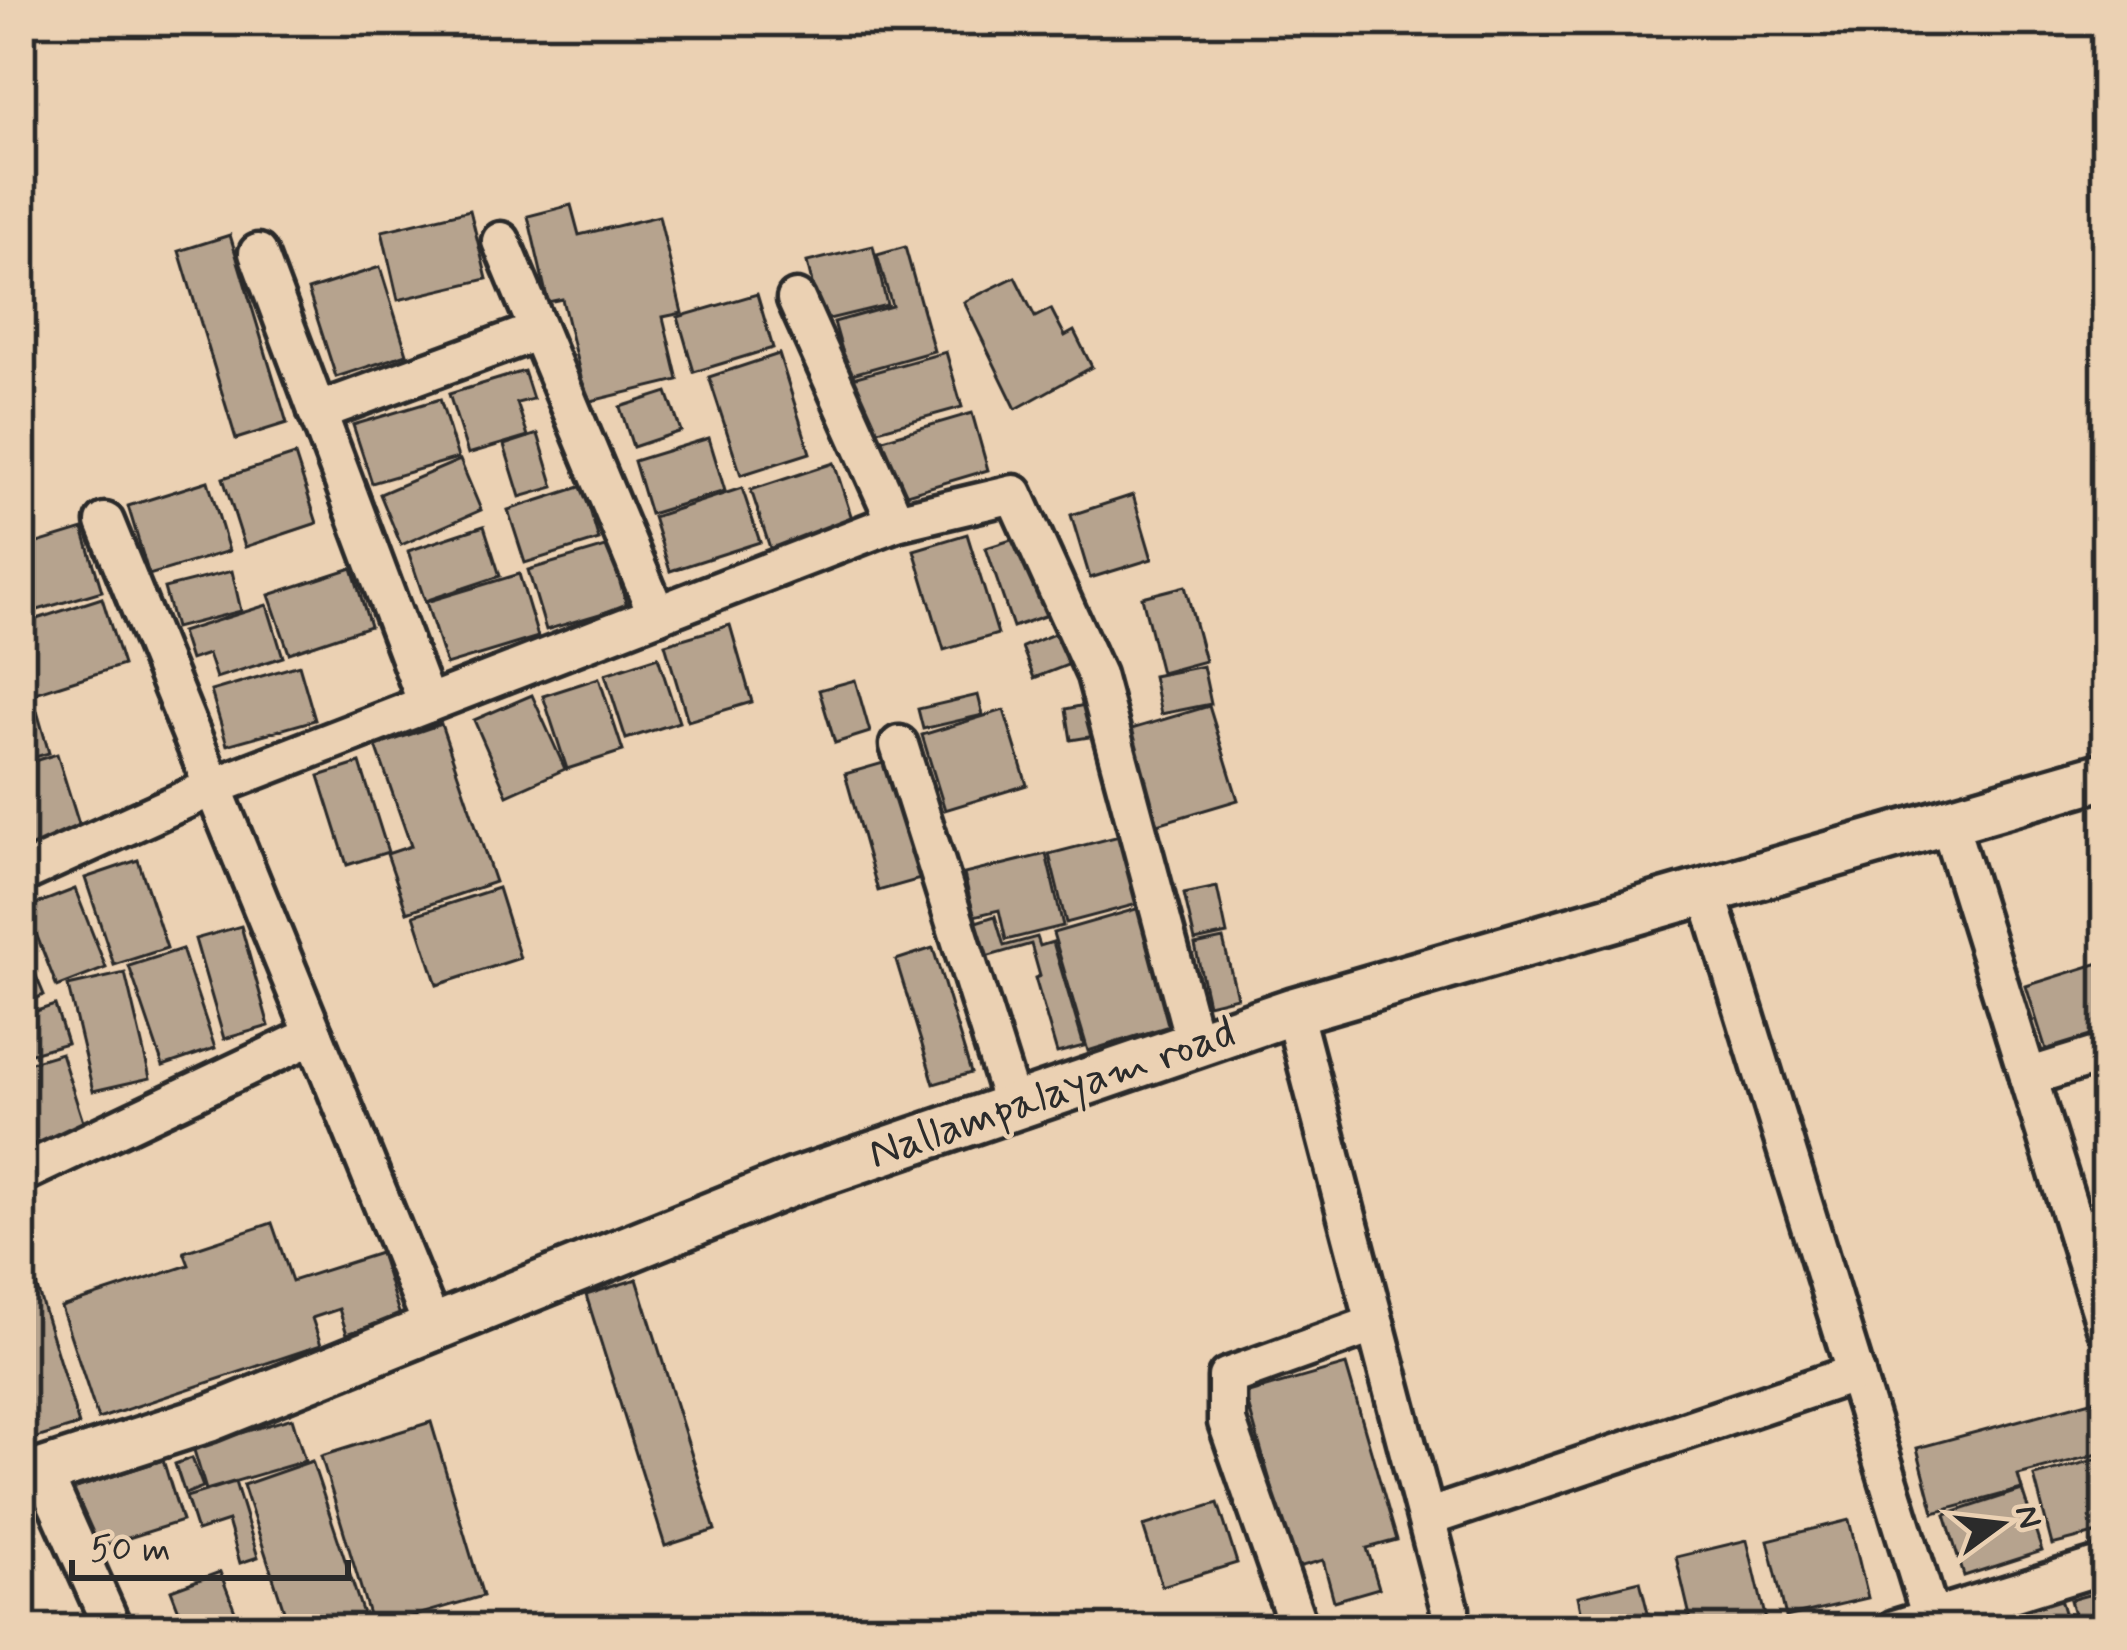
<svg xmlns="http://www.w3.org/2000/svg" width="2127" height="1650" viewBox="0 0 2127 1650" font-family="Mynerve,sans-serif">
<rect width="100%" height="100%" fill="#ebd1b3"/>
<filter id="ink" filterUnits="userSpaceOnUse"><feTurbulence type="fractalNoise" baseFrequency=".00833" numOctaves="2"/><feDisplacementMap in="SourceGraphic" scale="24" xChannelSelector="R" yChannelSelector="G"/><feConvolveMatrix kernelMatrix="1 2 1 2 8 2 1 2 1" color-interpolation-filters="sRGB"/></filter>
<g filter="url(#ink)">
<g fill="#b6a38e" stroke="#2b2b2b" stroke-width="3">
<polygon points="571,205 579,235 659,216 682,313 663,317 678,380 587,402 562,299 548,302 528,216"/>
<polygon points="470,210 487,279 398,300 382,231"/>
<polygon points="230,235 287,423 236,439 179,251"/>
<polygon points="873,246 887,305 821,321 807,262"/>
<polygon points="905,247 934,351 849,375 834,322 892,306 877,255"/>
<polygon points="380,267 407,354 336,377 308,290"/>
<polygon points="1015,277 1035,317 1051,309 1065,336 1074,331 1092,367 1016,409 964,302"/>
<polygon points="757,294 773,348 694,372 678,317"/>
<polygon points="946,352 962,407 864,434 849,379"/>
<polygon points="779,354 810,453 741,475 709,377"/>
<polygon points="524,371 533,399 517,403 528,436 468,454 449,394"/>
<polygon points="667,392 681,431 633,447 620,407"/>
<polygon points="440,399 458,458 372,483 353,425"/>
<polygon points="972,413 988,470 900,496 883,439"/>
<polygon points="538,434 554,487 520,497 504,445"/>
<polygon points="709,438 725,491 650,514 634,461"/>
<polygon points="295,455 317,523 245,547 223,478"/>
<polygon points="460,460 481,510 401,545 380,494"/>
<polygon points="834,463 857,534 774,560 751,490"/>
<polygon points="208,481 229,551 149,575 128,506"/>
<polygon points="583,486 599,540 525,563 508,510"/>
<polygon points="742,488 760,542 670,571 653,517"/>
<polygon points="1133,495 1152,559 1090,578 1071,515"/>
<polygon points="484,526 500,576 425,601 408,551"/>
<polygon points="83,529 102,591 21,615 21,548"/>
<polygon points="967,534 998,634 944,650 914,550"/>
<polygon points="1027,535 1053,613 1013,627 986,548"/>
<polygon points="609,546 627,606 546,630 528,570"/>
<polygon points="352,568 370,626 289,653 269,595"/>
<polygon points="232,571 241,611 175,628 164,588"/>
<polygon points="519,574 538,637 446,665 426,602"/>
<polygon points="1185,586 1205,661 1161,673 1142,597"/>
<polygon points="102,598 123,665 35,693 21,646 21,624"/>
<polygon points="267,605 283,657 216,678 208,654 190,660 181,632"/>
<polygon points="730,625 752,702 688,721 665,644"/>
<polygon points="1066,629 1078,661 1034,678 1022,647"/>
<polygon points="658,657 679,722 626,739 605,674"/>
<polygon points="299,665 315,720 227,745 211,691"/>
<polygon points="1203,666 1211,704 1161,714 1153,676"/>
<polygon points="599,678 623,751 567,769 543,696"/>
<polygon points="855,680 870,732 835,743 819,690"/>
<polygon points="532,695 565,769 507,795 474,720"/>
<polygon points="978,695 983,715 923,729 918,709"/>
<polygon points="35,704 49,753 21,761 21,708"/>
<polygon points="1089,704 1095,736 1071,740 1066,709"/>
<polygon points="1209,706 1238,800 1158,824 1128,730"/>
<polygon points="1004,710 1027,785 945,810 922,735"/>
<polygon points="441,724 495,882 407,912 387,854 411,846 376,746"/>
<polygon points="57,754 82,834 21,853 21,765"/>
<polygon points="890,761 924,878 878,891 845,774"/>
<polygon points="360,763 388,852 347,865 319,776"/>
<polygon points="1127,834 1145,902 1066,923 1049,854"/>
<polygon points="1046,854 1063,926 1006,940 999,910 974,916 964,874"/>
<polygon points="138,860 167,948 114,965 85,878"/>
<polygon points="1217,887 1227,934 1195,941 1184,894"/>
<polygon points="498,888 520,958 437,985 414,915"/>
<polygon points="75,889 106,968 57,987 26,908"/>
<polygon points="1143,907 1179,1023 1088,1051 1053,933"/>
<polygon points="995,916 1004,946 1037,937 1040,946 1053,942 1084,1046 1057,1053 1035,978 1040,976 1031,944 986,957 976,922"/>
<polygon points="241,926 269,1026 224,1039 195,939"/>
<polygon points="1223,939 1237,997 1208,1004 1195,945"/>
<polygon points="21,940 44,995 21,1004"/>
<polygon points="933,948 971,1073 934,1084 896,960"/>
<polygon points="182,949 215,1048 163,1066 129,966"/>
<polygon points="2106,961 2106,1035 2047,1053 2026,986"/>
<polygon points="125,973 150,1078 93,1091 68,986"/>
<polygon points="55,1005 67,1043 21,1056 21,1016"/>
<polygon points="61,1053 85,1128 21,1148 21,1125 30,1122 21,1093 21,1065"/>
<polygon points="272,1223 292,1281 380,1253 400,1316 347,1334 339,1309 312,1318 321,1345 98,1419 61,1307 189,1265 184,1252"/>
<polygon points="34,1278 79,1425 27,1441 21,1422 21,1282"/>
<polygon points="637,1279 715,1530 665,1546 586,1295"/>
<polygon points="1346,1365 1397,1540 1367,1548 1379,1588 1334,1601 1323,1560 1295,1568 1245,1394"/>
<polygon points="2106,1397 2106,1452 2018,1475 2022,1489 1934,1513 1917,1448"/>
<polygon points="292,1418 305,1461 206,1490 193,1447"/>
<polygon points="431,1422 483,1596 373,1628 321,1456"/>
<polygon points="2106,1457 2106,1531 2052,1545 2034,1476"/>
<polygon points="192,1458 203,1487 185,1494 175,1464"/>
<polygon points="163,1460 182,1521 81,1553 63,1492"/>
<polygon points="312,1461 368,1629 290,1629 243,1485"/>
<polygon points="235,1482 258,1557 240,1563 228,1521 197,1531 186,1497"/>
<polygon points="2022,1490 2042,1551 1964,1576 1945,1515"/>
<polygon points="1218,1503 1237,1563 1162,1586 1143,1526"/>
<polygon points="1849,1520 1868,1598 1786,1617 1768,1540"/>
<polygon points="1747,1540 1768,1629 1693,1629 1676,1557"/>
<polygon points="220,1572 242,1629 186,1629 171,1590"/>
<polygon points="1640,1581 1652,1629 1585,1629 1578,1596"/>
<polygon points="2106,1590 2106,1629 2078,1629 2070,1600"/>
<polygon points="2060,1599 2069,1629 1954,1629"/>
</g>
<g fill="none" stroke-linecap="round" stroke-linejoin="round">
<g stroke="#2b2b2b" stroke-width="45">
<g id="minor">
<polyline points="501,241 657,615"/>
<polyline points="258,253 427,704"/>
<polyline points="317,412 538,331"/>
<polyline points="896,522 1014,494 1096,675 1195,1044"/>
<polyline points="899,745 1013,1107"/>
<polyline points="1947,817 2106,1327"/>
<polyline points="21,874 213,787 896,522 796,299"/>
<polyline points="1706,889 1931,1618"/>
<polyline points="1293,1011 1450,1609"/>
<polyline points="314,1035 433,1328"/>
<polyline points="2028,1077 2106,1053"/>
<polyline points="21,1174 314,1035 105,522"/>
<polyline points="43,1472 113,1629"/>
<polyline points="1427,1518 1856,1373"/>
<polyline points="1299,1629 1227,1422 1227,1377 1375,1324"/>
<polyline points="1895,1629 2106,1564"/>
</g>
</g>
<g stroke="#2b2b2b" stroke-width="54">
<polyline id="tertiary" points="21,1479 210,1418 794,1182 1293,1011 2106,775"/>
</g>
<use href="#minor" stroke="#ebd1b3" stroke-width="36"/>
<use href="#tertiary" stroke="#ebd1b3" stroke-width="45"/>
</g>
</g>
<g text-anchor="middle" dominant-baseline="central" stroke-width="9" stroke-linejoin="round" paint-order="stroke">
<g font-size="45" fill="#2b2b2b" stroke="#ebd1b3">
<text transform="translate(1052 1094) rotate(-19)">Nallampalayam road</text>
</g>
</g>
<rect width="2127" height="1650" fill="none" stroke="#ebd1b3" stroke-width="72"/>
<rect x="36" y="36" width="2055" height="1578" fill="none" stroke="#2b2b2b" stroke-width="4.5" filter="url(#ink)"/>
<g transform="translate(2001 1524) rotate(75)" stroke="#ebd1b3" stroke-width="9" paint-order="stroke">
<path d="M0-9L21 45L0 30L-21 45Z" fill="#2b2b2b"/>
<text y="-18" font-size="33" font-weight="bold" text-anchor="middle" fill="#2b2b2b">N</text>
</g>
<path d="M72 1560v18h276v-18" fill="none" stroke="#2b2b2b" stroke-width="6"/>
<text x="90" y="1560" font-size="36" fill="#2b2b2b" stroke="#ebd1b3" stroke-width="9" paint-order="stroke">50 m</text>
</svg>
